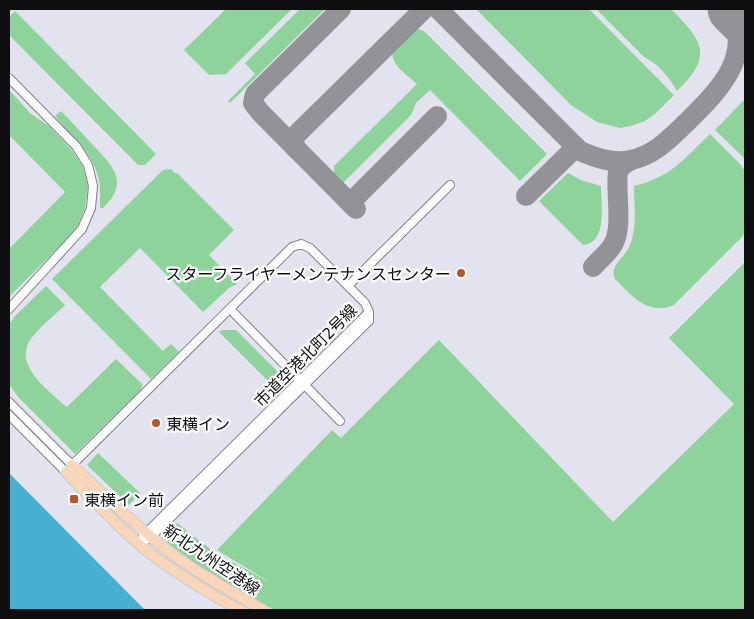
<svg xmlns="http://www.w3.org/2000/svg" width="754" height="619" viewBox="0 0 754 619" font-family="'Exo 2','Noto Sans JP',sans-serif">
<rect width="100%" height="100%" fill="#efeff5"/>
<polygon fill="#e3e3f0" points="9,9 745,9 745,610 145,610 9,473"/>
<g fill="#8ed39b">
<polygon points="226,9 292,9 226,74 209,75 184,50"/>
<polygon points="300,9 325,9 230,103 228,101 255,74 245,63"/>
<polygon points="476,9 589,9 674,95 656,113 645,121 631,126 620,128 597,122 571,105"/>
<path d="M596 9H671C703 41 714 56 677 91 669 77 659 64 644 57Z"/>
<polygon points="15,11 156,154 145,165 138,165 9,35 9,17"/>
<path d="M418 29 424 31 547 154 520 181 430 90 416 103 411 115 342 184 334 175V166L417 84C409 76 389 64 393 51Z"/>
<polygon points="9,90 31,114 49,126 71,149 83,167 88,187 85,208 76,230 9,297 9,249 65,192 9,135"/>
<polygon points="745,99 745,159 715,130"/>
<path d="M61 111C71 121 81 132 91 143 112 165 131 182 103 208H100C100 197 101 187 98 176 92 152 70 135 55 116Z"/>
<path d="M710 134 740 164 745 171V229L743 236 674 305C648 316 632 296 615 279 609 266 623 259 628 249 638 231 634 206 634 186 671 177 684 159 710 134Z"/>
<polygon points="171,169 176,174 177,173 234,230 209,255 237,284 229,288 203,312 140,248 100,287 163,351 171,344 179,352 151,379 52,279 163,170"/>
<path d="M568 173 581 180 601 186C601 204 608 243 583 245L539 201Z"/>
<polygon points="745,262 745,610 274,610 203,569 167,543 177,523 214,552 273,584 217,550 332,430 341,438 439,340 613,522 734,404 669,338"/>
<path d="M46 286 65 305C55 315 43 324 34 335 9 363 48 390 67 407L116 359 142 384V387L141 390 75 454 18 397 9 384V324L17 314Z"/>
<polygon points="222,330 236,330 280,374 281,389 279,392 219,332"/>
<polygon points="98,453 140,493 129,505 87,465"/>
</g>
<polygon fill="#46b0d0" points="9,473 145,610 9,610"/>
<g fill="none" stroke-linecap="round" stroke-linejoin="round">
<g stroke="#939397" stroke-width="20">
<polyline points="341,9 255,94 253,103 260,112 356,209"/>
<path d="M438 9 580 151C596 158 613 164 631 160 655 155 670 138 687 122 719 90 754 57 730 9"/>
<polyline points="296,149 294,141 296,135 424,9"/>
<polyline points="526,196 576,147"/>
<polyline points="346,199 353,199 356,197 437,116"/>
<path d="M593 267C599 260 607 254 612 246 624 229 615 193 618 171L623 165 631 160"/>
</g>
<polyline stroke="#939397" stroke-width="51" points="733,9 745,21"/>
<g stroke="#808186" stroke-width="10">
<g id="minor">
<polyline points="9,78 76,146 88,165 93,186 91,208 82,229 9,309"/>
<polyline points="348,286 450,185"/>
<polyline points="230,309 340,421"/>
<polyline points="9,402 72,465 292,247 301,244 310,248 365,303 369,312 369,321 151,537 139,544"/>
<polyline points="9,415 66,472"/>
<polyline points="143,536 369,312"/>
</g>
</g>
<g stroke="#cacaca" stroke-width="12">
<g id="major">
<path d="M72 465C106 497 139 529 175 556 203 576 233 593 263 610"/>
<path d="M66 472C90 497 114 523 140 545 171 571 205 591 240 610"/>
</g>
</g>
<use href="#minor" stroke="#fff" stroke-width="8"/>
<use href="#major" stroke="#f9d6ba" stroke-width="10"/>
</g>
<g fill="#bb5428" stroke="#fff" stroke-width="2">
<circle cx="461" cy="273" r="5"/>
<circle cx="156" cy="423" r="5"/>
<rect x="69" y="494" width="10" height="10" rx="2.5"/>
</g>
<g text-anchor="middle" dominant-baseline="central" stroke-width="4.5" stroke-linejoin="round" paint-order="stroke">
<g font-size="16" fill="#0e0e10" stroke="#fff" text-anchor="start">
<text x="451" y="273" text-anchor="end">スターフライヤーメンテナンスセンター</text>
<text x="166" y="423">東横イン</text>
<text x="84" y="499">東横イン前</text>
</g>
<g font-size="16" fill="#0e0e10" stroke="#fff">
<text transform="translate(305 355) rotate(-45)">市道空港北町2号線</text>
<text transform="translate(212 559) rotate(34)">新北九州空港線</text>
</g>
</g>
<rect width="754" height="619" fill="none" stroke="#0e0e10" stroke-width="20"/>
</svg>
